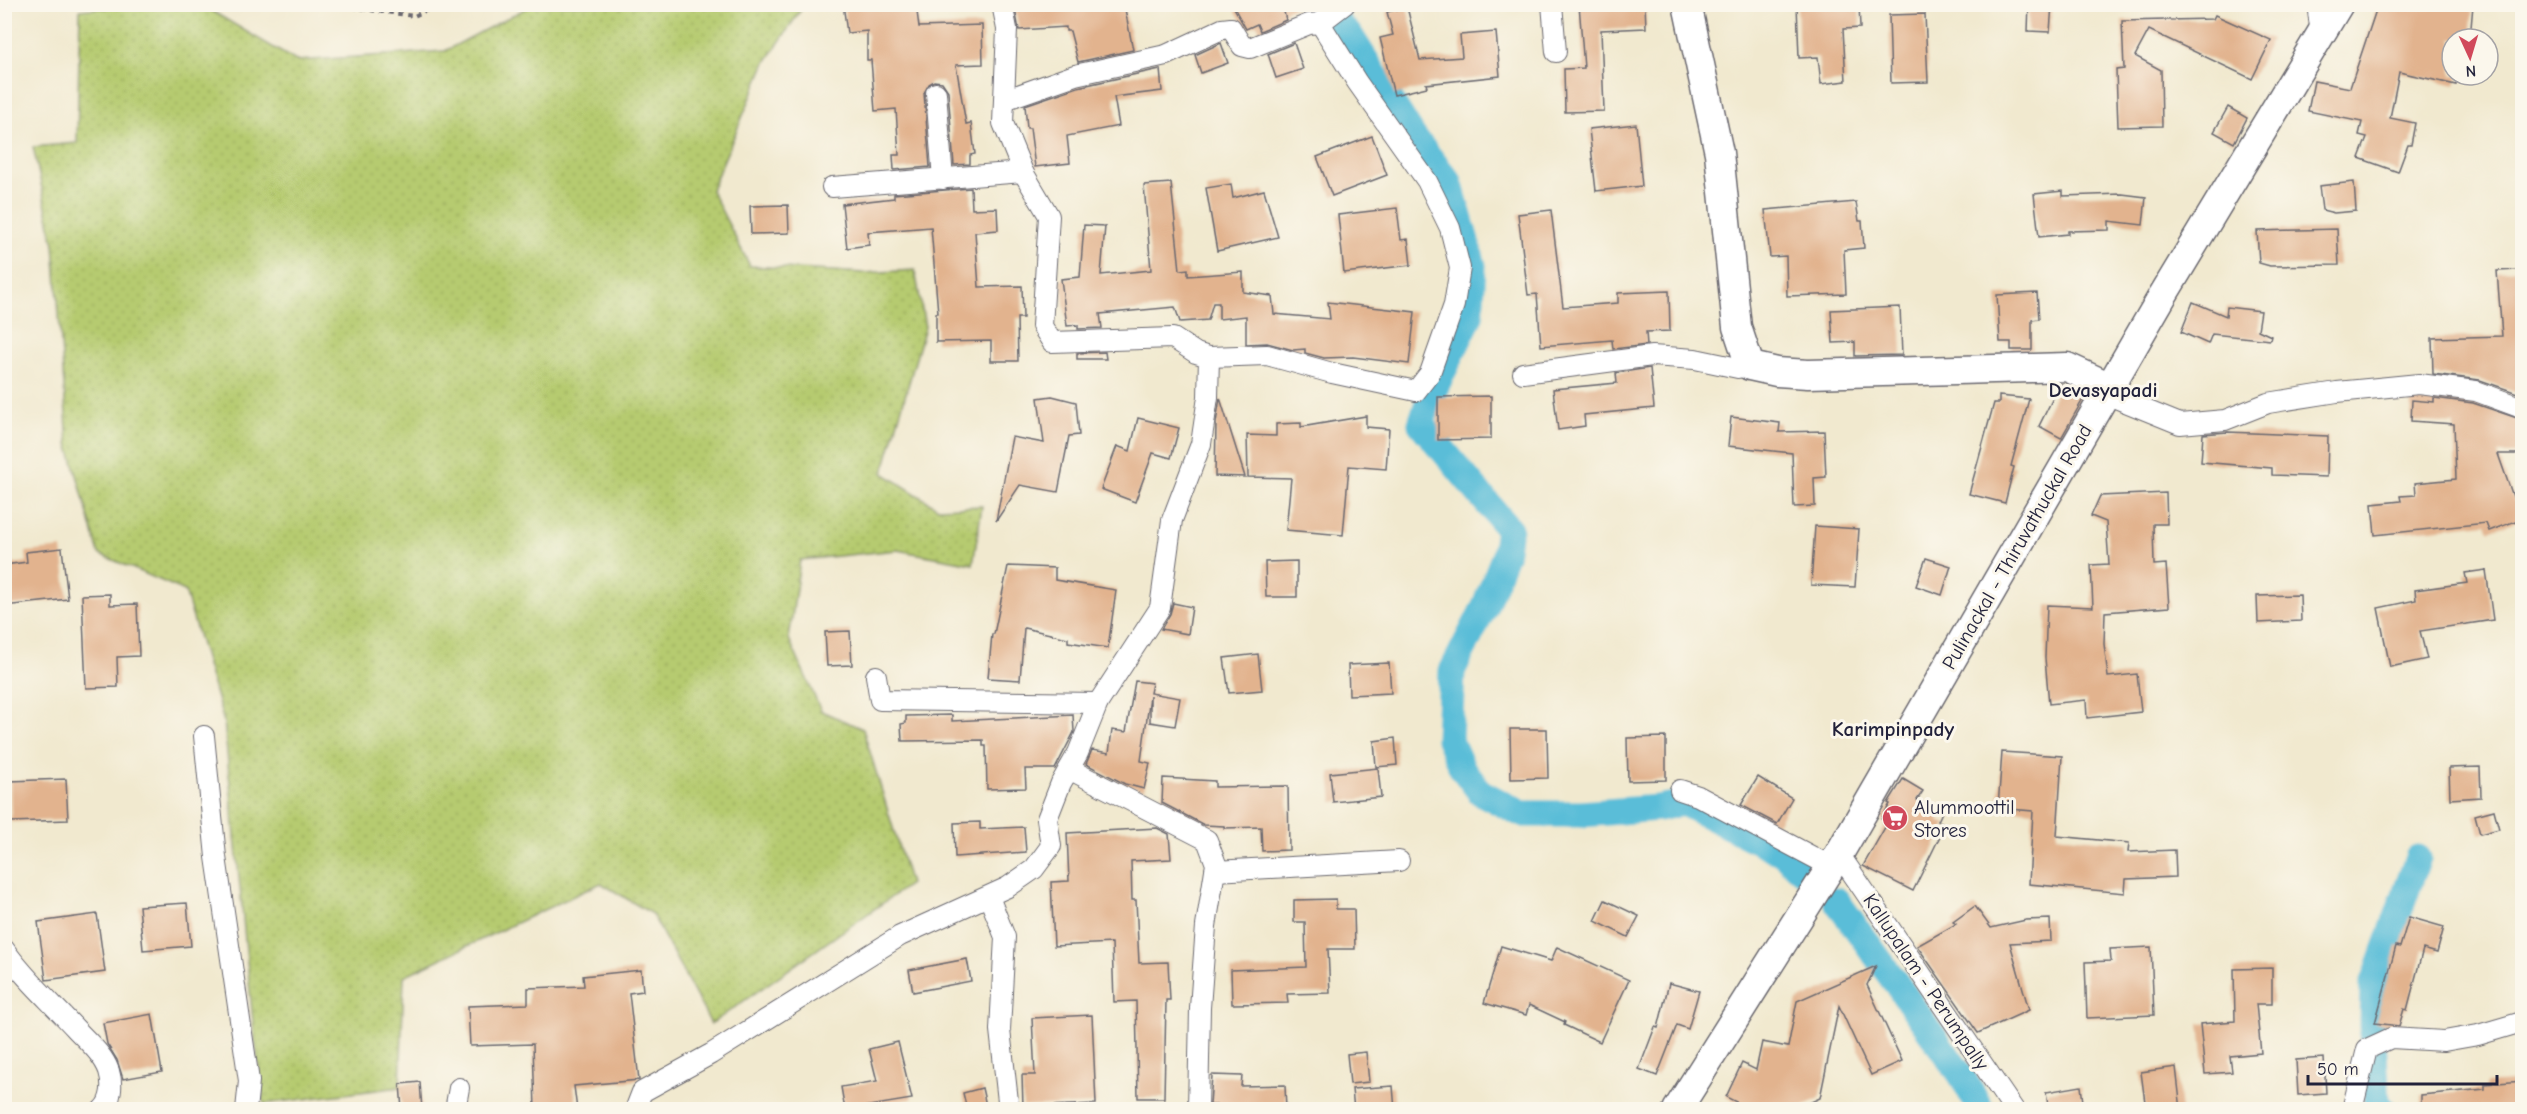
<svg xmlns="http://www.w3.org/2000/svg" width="2527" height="1114" viewBox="0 0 2527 1114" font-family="'Comic Neue',sans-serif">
<defs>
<pattern id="grass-dots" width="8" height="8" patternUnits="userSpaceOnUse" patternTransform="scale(1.5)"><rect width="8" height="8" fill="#b6cb6f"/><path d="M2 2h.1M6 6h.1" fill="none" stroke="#9cae61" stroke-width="1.8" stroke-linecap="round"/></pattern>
</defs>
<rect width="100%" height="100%" fill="#fbf7ec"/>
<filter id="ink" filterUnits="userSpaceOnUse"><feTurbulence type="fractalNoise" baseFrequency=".0167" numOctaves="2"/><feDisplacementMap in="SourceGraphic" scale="12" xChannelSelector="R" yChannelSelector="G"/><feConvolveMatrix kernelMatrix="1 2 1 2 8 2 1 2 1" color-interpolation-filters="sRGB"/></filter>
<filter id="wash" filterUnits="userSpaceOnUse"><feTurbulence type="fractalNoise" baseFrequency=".008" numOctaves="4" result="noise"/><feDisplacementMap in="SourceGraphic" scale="24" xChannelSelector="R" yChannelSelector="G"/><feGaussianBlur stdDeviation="1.35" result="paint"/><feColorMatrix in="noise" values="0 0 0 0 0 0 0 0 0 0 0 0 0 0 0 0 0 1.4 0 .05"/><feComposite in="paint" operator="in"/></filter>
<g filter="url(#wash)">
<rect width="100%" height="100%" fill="#f1e9cf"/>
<polygon fill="url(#grass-dots)" stroke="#6c7655" stroke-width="1.5" points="140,4 202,5 296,61 445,51 532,5 804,5 766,62 711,190 750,266 864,273 915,270 925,327 883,473 938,508 982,506 973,564 897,550 800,560 789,639 821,711 863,729 910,884 711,1024 652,914 601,883 404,976 400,1087 264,1104 254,1033 224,722 185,591 99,554 68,443 54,244 33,147 77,143 80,10"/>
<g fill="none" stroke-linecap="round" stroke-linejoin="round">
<g stroke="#5abdd8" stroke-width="27">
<polyline points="1319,4 1351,37 1414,138 1449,182 1473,266 1470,316 1429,400 1421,424 1509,529 1505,555 1484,608 1452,671 1449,739 1462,768 1480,792 1522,814 1581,814 1658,808 1683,803 1782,853 1801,870"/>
<polyline points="1836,900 1898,986 1964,1080 1981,1110"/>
<polyline points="2384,1110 2377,1103 2372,1025 2373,985 2418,858"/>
</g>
</g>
<g id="blocks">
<g fill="#e2b38e">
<polygon points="843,4 916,4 919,27 982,25 983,64 956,65 966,124 971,123 975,154 970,155 970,164 954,165 948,91 942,82 934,81 929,84 924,93 930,167 894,170 893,155 899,155 896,109 875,111 871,60 867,60 867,31 847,33"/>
<polygon points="1014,4 1047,4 1048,9 1076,4 1124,4 1133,50 1078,62 1070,31 1066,31 1066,27 1019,30"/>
<polygon points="1232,4 1300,4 1284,12 1286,20 1260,31 1257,24 1246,29"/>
<polygon points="1579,4 1645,4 1646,28 1601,30 1604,111 1565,112 1564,69 1584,68"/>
<polygon points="1797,4 1859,4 1860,28 1843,29 1846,81 1821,84 1818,57 1799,58"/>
<polygon points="2029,4 2052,4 2050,32 2028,31"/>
<polygon points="2378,4 2473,5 2470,39 2452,39 2452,75 2459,75 2456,85 2399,72 2390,118 2415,123 2411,145 2408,145 2398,172 2359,158 2367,137 2359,135 2362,122 2308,111 2314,81 2350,88"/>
<polygon points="1407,7 1420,60 1462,57 1460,35 1496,32 1500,76 1426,84 1427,87 1394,95 1380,38 1393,35 1387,12"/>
<polygon points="1925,14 1928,82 1891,83 1889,15"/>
<polygon points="2215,15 2271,40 2252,79 2149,30 2135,56 2161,70 2162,126 2118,127 2116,70 2124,69 2122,21 2213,19"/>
<polygon points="1221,43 1228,63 1201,73 1195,55"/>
<polygon points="1294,43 1303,69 1276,78 1268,54"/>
<polygon points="1160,69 1162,91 1114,97 1119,126 1067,136 1070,163 1035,167 1030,128 1027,128 1025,105 1078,87"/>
<polygon points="2228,107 2247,118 2234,143 2214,132"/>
<polygon points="1636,124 1642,186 1596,191 1589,129"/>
<polygon points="1372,136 1387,175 1332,196 1317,157"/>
<polygon points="2354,182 2356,211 2334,213 2322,210 2319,186"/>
<polygon points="1171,183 1180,270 1188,269 1188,276 1243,272 1243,292 1272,296 1274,314 1330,319 1328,302 1415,312 1409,364 1353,357 1324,358 1305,353 1305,349 1293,350 1267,343 1246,344 1246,316 1219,319 1219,303 1213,303 1208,320 1180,322 1175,307 1100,314 1102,328 1078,329 1078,325 1067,326 1061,279 1080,277 1084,225 1105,226 1101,275 1151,270 1144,185"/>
<polygon points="1231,184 1233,198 1264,190 1278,237 1217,251 1206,188"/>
<polygon points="971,188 972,209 997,208 998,230 975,232 979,287 1022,286 1023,318 1017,318 1018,361 991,361 991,341 936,342 936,313 938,313 931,227 868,232 869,245 847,248 842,204 894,198 894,194"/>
<polygon points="2063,191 2063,196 2122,194 2146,197 2143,225 2109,221 2109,230 2068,231 2068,234 2039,237 2034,194"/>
<polygon points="1856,202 1859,221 1862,221 1864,248 1844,250 1846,294 1787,296 1786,256 1770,257 1765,210"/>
<polygon points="788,205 789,233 751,234 750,206"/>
<polygon points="1397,208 1401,240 1408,239 1411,265 1344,273 1338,215"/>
<polygon points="1551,210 1563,307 1618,303 1618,293 1669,291 1670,331 1646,332 1647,345 1613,349 1612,340 1541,346 1537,294 1528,295 1518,214"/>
<polygon points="2337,229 2339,265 2270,266 2259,263 2257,231"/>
<polygon points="2518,270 2520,318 2523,318 2523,395 2480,380 2433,374 2432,338 2502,336 2497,271"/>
<polygon points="2037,293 2039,319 2032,320 2032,350 2011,350 2011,342 2000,342 1997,295"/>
<polygon points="2193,302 2226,316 2227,307 2261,311 2258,330 2271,336 2270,340 2212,334 2208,344 2181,332"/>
<polygon points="1900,307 1902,355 1855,356 1855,342 1833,343 1831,310"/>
<polygon points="1105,352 1106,359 1077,359 1077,353"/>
<polygon points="1650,368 1654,408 1584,415 1585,426 1558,430 1553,389 1617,383 1616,373"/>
<polygon points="2060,384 2086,394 2061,438 2039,426"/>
<polygon points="1052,396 1076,402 1079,435 1069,436 1058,492 1020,485 996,521 1012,437 1044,443 1038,398"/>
<polygon points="1491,396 1491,439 1438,440 1438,397"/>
<polygon points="1999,396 2029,399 2011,466 2014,467 2005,503 1969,494 1994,403 1999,403"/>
<polygon points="1220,398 1245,477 1215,476 1216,423"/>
<polygon points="2434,398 2473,403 2523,420 2523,454 2498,454 2521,519 2489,531 2486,523 2375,535 2372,504 2401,501 2400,496 2416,495 2415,483 2456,479 2454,424 2411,421 2412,400 2434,402"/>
<polygon points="1366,416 1366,427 1389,429 1386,469 1349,466 1343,535 1286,530 1291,478 1248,477 1247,435 1276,436 1276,424 1301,423 1301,427"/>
<polygon points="1731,417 1780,423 1779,432 1824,431 1826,477 1814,478 1815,506 1794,507 1792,453 1728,446"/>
<polygon points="1138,418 1179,428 1171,458 1153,453 1135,502 1101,489 1117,446 1130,451"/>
<polygon points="2228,432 2328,436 2327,477 2272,475 2272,468 2201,462 2203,434"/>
<polygon points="2166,493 2167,524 2153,524 2154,565 2166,564 2169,607 2105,612 2104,644 2108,677 2137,674 2141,712 2087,718 2086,700 2049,704 2045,658 2047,605 2093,607 2091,565 2109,564 2106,522 2091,516 2100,496"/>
<polygon points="1815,526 1859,529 1855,587 1811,585"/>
<polygon points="62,548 68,599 4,606 4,565 27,562 26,552"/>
<polygon points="1926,558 1951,566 1942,595 1916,586"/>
<polygon points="1297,561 1297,597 1266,597 1265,562"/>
<polygon points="1008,566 1055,568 1055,580 1116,590 1108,648 1068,642 1068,638 1024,628 1020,680 988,678 992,634 994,634"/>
<polygon points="2486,570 2493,620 2420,631 2427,659 2390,667 2378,608 2416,600 2415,590 2467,583 2465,573"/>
<polygon points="110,594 110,605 137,604 139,656 117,657 118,687 86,688 82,595"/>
<polygon points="2300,595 2301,621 2258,623 2257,596"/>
<polygon points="1173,603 1192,607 1188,634 1161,629 1170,614"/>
<polygon points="850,631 852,665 827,666 825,632"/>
<polygon points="1258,654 1262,690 1229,693 1224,658"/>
<polygon points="1389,663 1391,693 1349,695 1348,665"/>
<polygon points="1135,681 1152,683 1150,693 1180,698 1175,726 1150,722 1150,696 1141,761 1150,763 1144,789 1125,784 1086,764 1092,750 1109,753 1112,730 1126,732"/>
<polygon points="952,715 952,721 1073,715 1074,732 1055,769 1025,769 1026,788 987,789 986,746 983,746 983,740 902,741 901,724 906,723 906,716"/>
<polygon points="1510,729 1547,729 1548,778 1511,779"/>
<polygon points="1666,737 1666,780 1628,781 1627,738"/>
<polygon points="1395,738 1397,765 1376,767 1374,741"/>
<polygon points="2002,752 2062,756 2057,836 2129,843 2128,852 2175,850 2176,877 2126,879 2125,893 2029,884 2033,811 1998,808"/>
<polygon points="2480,767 2481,797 2450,799 2449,768"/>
<polygon points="1378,768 1381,797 1333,802 1330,773"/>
<polygon points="1758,777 1792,798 1777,824 1741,805"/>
<polygon points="1163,778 1215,781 1215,787 1288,786 1289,850 1262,851 1261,827 1224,828 1224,826 1204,825 1162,803"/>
<polygon points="66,779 68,820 11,822 10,781"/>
<polygon points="1903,779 1923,791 1917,800 1943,810 1938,821 1946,824 1913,891 1863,866 1888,822 1881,819 1890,804 1888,803"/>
<polygon points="2494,810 2499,829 2480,834 2475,815"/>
<polygon points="980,822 980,829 1024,827 1026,852 955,857 954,823"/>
<polygon points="1157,828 1169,834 1171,859 1131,861 1132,900 1136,900 1139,963 1168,962 1170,1000 1166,1000 1164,1098 1138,1098 1136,1001 1114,1002 1112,943 1054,946 1051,882 1069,881 1067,833"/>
<polygon points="1336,899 1336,909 1354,909 1355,949 1328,949 1330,993 1287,994 1288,1003 1232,1004 1231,970 1306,967 1305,922 1294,922 1294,900"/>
<polygon points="1605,900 1639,916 1628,937 1595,921"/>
<polygon points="187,903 191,946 143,950 139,906"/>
<polygon points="1975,906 1991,928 2026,920 2050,919 2051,941 2010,943 2029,1010 1978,1033 1917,946 1956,924 1953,922"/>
<polygon points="97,914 105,972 46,980 38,922"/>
<polygon points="2409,917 2444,927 2437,953 2423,949 2407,1010 2404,1009 2399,1026 2375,1023 2396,946 2400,947"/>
<polygon points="1501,946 1551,961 1557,947 1629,980 1600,1042 1564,1025 1565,1022 1529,1005 1526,1015 1484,1003"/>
<polygon points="2151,947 2154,1015 2087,1018 2085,962 2111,961 2110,949"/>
<polygon points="967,959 971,981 913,992 909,970"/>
<polygon points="1876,966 1867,985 1902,1061 1871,1075 1839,1006 1820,1098 1794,1110 1752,1110 1726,1097 1742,1063 1756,1070 1762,1042 1788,1047 1797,1001"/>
<polygon points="2272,968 2272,1004 2256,1004 2261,1053 2230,1056 2232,1072 2205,1074 2200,1024 2235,1021 2234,969"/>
<polygon points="641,970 643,991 629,993 639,1080 574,1086 577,1110 535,1110 533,1044 470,1046 468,1006 528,1004 528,988 584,986 583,976"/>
<polygon points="1669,983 1699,991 1688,1029 1677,1025 1657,1076 1639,1069 1655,1027 1658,1028"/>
<polygon points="152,1014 162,1072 123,1079 117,1060 107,1044 103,1023"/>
<polygon points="1092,1015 1096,1104 1023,1107 1022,1075 1035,1075 1032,1018"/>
<polygon points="898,1042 912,1099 845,1110 841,1087 877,1081 869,1049"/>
<polygon points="1366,1052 1369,1082 1350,1084 1347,1054"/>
<polygon points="2324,1058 2326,1093 2298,1095 2296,1060"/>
<polygon points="2176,1067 2181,1110 2146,1110 2141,1072"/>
<polygon points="1212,1075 1242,1076 1241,1086 1285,1085 1286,1110 1247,1110 1247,1106 1210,1105"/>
<polygon points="2523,1081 2523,1110 2421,1110 2421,1095 2485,1089 2485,1084"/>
<polygon points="420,1082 422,1110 402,1110 400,1084"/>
<polygon points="1393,1086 1395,1110 1354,1110 1352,1089"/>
<polygon points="2081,1086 2084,1110 2049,1110 2046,1092"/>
<polygon points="982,1088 987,1110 967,1110 963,1093"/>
</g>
</g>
</g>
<g filter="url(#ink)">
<use href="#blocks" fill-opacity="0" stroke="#6a686f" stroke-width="1.5"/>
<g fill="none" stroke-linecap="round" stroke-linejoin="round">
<g stroke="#6a686f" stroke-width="22">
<g id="street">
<polyline points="1552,4 1556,52"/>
<polyline points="2317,4 2321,34"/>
<polyline points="936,93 943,179"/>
<polyline points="1004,100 1075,75 1166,55 1222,29 1231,28 1242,46 1250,48 1309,24 1320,23"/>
<polyline points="832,187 1023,172"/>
<polyline points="1209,357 1267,355 1332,373 1416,391 1430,373 1454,305 1460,268 1450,228 1427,181 1357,82 1320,23 1345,4"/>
<polyline points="1523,373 1652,356 1695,359 1738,368 1750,366"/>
<polyline points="2106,394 2180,424 2225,420 2268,403 2337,392 2419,384 2476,391 2522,408"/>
<polyline points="876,676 880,700 1098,703"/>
<polyline points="204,736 216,857 249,1081 246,1110"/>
<polyline points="1069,769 1207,840 1216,864 1206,926 1200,1008 1198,1110"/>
<polyline points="1680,790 1698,796 1830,866"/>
<polyline points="1839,854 2014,1110"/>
<polyline points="1215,871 1399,861"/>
<polyline points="989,897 1005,937 1000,1030 1009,1110"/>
<path d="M4 949C24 978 51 1002 75 1028 87 1041 103 1054 109 1071 113 1084 112 1101 102 1110"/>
<polyline points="455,1110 459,1088"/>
<polyline points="635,1110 642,1092 711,1054 900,936 1008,887 1034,869 1051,846 1047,819 1061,783 1078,753 1098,703 1160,608 1172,520 1201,444 1208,397 1209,357 1196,353 1173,338 1052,342 1042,326 1049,216 1023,172 1003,123 1007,29 1002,4"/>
<polyline points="2352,1110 2367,1049 2391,1038 2444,1041 2478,1035 2522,1022"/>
</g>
</g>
<g stroke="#6a686f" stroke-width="31">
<g id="secondary">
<polyline points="1687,4 1719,153 1737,327 1750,366 1777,372 1808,374 2067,367 2110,387"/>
<polyline points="1677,1110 1839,854 2163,295 2339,4"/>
</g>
</g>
<polyline stroke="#6a686f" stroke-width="4" stroke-dasharray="4.5 4.5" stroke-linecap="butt" points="326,4 414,16 440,4"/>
<use href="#street" stroke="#fff" stroke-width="20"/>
<use href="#secondary" stroke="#fff" stroke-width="28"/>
</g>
</g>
<defs>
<g id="supermarket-disc" transform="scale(1.35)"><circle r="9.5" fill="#d1495b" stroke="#fbf7ec"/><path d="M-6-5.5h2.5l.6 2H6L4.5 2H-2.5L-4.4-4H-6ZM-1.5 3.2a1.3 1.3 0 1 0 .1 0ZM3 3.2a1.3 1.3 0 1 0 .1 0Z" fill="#fff"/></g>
</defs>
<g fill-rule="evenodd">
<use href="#supermarket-disc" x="1895" y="818"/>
</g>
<g text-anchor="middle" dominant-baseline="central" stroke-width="6" stroke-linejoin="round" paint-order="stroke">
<g font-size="20" fill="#22223b" stroke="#fbf7ec">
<text transform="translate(2017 547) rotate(-60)">Pulinackal - Thiruvathuckal Road</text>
<text transform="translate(1926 982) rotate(56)">Kallupalam - Perumpally</text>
</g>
<g font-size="20" fill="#22223b" stroke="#fbf7ec" text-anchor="start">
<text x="1914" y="807">Alummoottil<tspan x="1914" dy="23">Stores</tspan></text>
</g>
<g font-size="21" font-weight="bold" fill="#22223b" stroke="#fbf7ec">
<text x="2103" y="390">Devasyapadi</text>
<text x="1893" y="729">Karimpinpady</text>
</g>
</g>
<rect width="2527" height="1114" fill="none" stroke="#fbf7ec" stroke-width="24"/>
<g transform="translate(2470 57) rotate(176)"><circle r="28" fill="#fbf7ec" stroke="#a4a2a5" stroke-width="1.5"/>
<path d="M0-4.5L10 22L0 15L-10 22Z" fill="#d1495b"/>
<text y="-9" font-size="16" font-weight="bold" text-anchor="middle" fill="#22223b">N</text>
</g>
<path d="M2308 1075v9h189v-9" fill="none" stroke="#22223b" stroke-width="3"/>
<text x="2317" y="1075" font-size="18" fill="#22223b" stroke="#fbf7ec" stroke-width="4.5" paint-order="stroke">50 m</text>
</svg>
